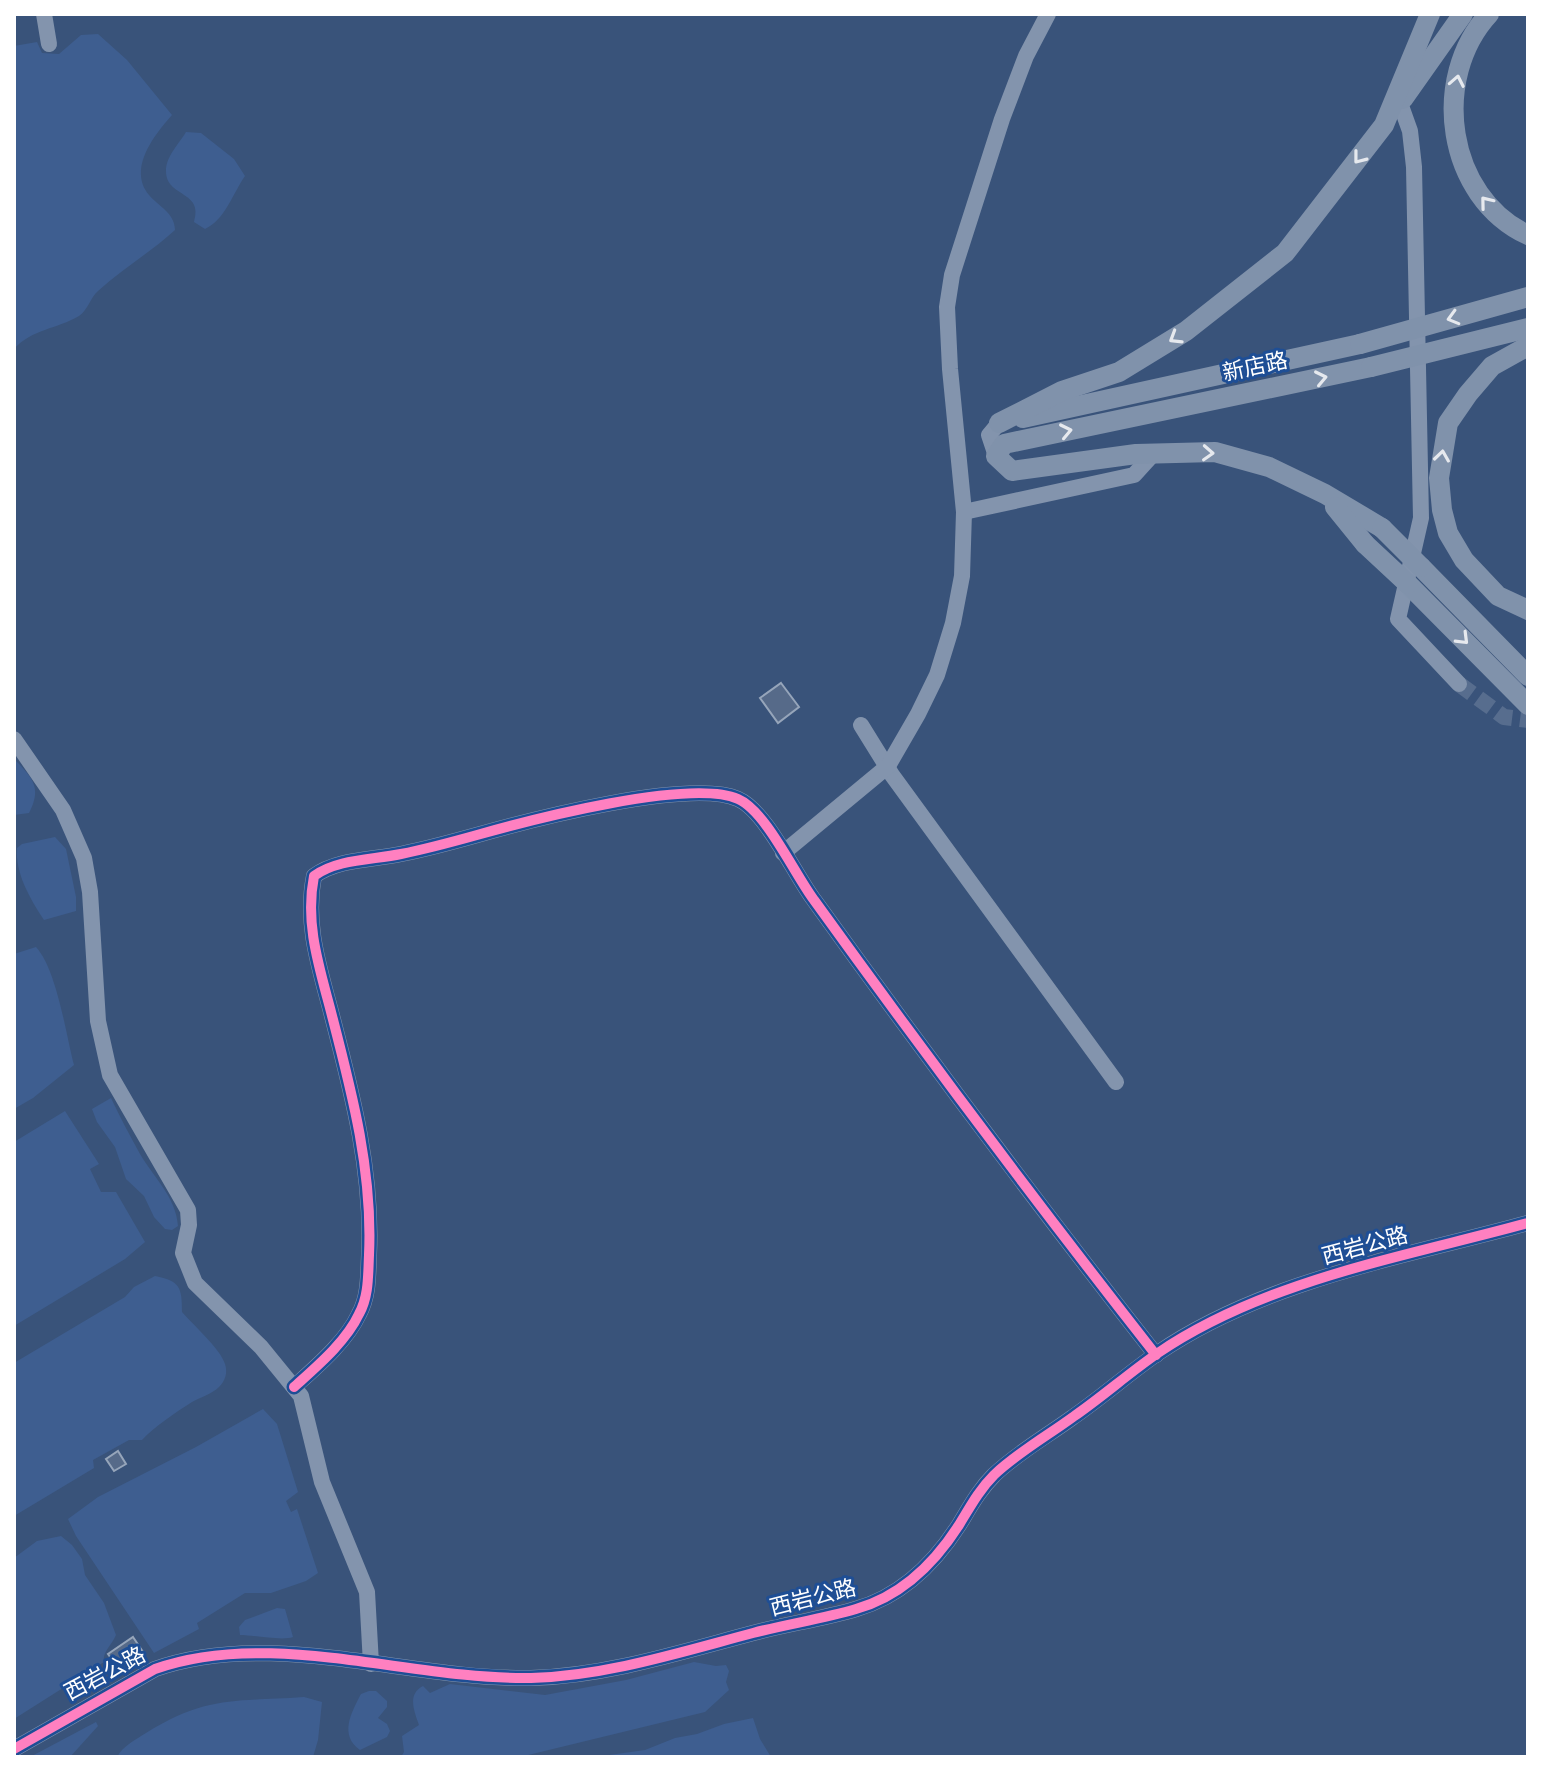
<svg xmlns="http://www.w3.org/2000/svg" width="1542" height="1771" viewBox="0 0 1542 1771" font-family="'Nunito Sans','Noto Sans SC',sans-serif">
<rect width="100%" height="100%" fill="#39537a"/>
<g fill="#3e5e90">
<path d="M98 34 127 60 172 115C155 134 127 169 149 195 158 206 175 213 175 230 151 252 122 269 98 291 90 298 88 310 79 316 57 329 32 329 14 349V46L37 42 42 53 59 54 81 35Z"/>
<path d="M186 132 201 133 234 159 245 176C233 193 225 220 205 229L194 222C204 190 166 198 166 171 166 156 179 144 186 132Z"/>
<path d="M14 759C33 778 42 788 29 813L14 815Z"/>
<path d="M55 837 66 849 76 897V911L44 920C30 899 15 873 17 848L22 844Z"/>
<path d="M36 947C57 970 66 1035 74 1065L33 1098 14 1109V954Z"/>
<path d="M111 1098C120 1117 130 1136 140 1154 154 1178 176 1197 178 1226L172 1230 165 1229 154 1217 144 1196 126 1179 115 1147 97 1122 92 1109Z"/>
<polygon points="65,1111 99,1164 90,1169 101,1192 116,1192 145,1242 125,1259 14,1326 14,1142"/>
<path d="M155 1276C180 1281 182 1287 182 1312 193 1325 220 1348 225 1364 228 1373 225 1381 219 1387 212 1394 201 1397 192 1402 175 1413 155 1426 142 1440H129L93 1460 94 1468 14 1516V1363L125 1297 134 1287Z"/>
<polygon points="263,1409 277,1424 298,1492 286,1501 291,1512 297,1509 318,1573 306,1581 271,1593 245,1593 197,1623 199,1629 154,1653 76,1536 68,1519 98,1497 196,1447"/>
<path d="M61 1536 72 1545 82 1559 85 1575 104 1603 116 1635C112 1645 102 1652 104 1662L14 1719V1558L37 1541Z"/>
<path d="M277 1608 285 1609 293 1637C282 1641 253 1635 240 1635L239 1627 245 1620Z"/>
<path d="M694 1662 716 1666 726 1665 729 1671 726 1682 729 1690 705 1712 520 1757H401L404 1752 402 1736 419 1725C414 1711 407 1694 423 1686L430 1693 450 1684 545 1695 626 1680Z"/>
<path d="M369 1691H376L387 1701V1707L378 1718 387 1724 390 1731 387 1737 360 1750C339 1735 351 1713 361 1694Z"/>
<path d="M304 1697 322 1702 318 1740 313 1757H117C123 1746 135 1740 146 1733 207 1695 236 1702 304 1697Z"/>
<polygon points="753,1718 760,1739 771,1757 595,1757 645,1750 675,1738 697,1734 724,1724"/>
<polygon points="96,1722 98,1726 70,1757 30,1757"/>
</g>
<g fill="#566a89" stroke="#96a5ba" stroke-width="2">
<polygon points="781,683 799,707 778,723 760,698"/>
<polygon points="118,1451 126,1464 114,1471 106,1459"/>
<polygon points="133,1637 143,1652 118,1668 108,1654"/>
</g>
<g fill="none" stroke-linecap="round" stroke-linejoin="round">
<polyline stroke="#576d8e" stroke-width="16" stroke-dasharray="16 8" stroke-linecap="butt" points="1459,684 1504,717 1528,720"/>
<g stroke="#8394ad" stroke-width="16">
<polyline points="44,14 49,44"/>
<polyline points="1400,103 1410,131 1414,167 1421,518 1398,619 1459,684"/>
<polyline points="996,456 989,435 999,423"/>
<polyline points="964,512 1134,475 1154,453"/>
<polyline points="861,725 892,775 1116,1082"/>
<polyline points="14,739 63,810 84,858 90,892 98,1021 110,1075 188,1210 189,1225 183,1253 195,1283 261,1347 301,1396 322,1482 367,1592 371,1664"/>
<polyline points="783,853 888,766 918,714 937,675 953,623 962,576 964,512 950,369 947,307 952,275 1002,119 1026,56 1048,14"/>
<path d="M294 1387C316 1367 346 1342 359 1314 369 1296 368 1275 369 1255 373 1170 351 1089 330 1008 318 963 305 922 314 876 337 859 372 860 401 854 426 849 452 842 477 835 530 820 690 778 738 799 766 811 795 875 814 900 925 1054 1039 1206 1156 1355"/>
<path d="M14 1749 155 1669C271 1628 409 1680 531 1678 606 1676 681 1652 753 1633 787 1624 822 1619 856 1609 902 1596 934 1564 959 1525 970 1507 979 1490 994 1475 1017 1453 1047 1436 1073 1417 1102 1397 1129 1373 1158 1353 1265 1280 1404 1257 1528 1223"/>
</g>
<g stroke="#8092ab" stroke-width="20">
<path d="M1489 14C1430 78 1446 197 1528 235"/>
<polyline points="1403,99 1463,14"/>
<polyline points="1528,346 1492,366 1468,394 1448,423 1439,478 1442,510 1448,533 1464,560 1498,596 1528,610"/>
<polyline points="1371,367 1004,444 996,456 1012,471 1136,454 1215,452 1269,467 1325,494 1382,528"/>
<polyline points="1023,418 1360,344"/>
<polyline points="999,423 1062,391 1119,372 1186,331 1285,253 1384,125 1430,14"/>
<polyline points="1335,507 1365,544"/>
<polyline points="1421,567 1528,676"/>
<polyline points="1408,584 1528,705"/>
</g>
<g stroke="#8092ab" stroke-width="20">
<polyline points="1360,344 1528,297"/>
<polyline points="1371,367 1528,328"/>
<polyline points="1382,528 1421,567"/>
<polyline points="1365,544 1408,584"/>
</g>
<g stroke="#1e4e95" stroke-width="15">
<g id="cycleway">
<path d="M294 1387C316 1367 346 1342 359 1314 369 1296 368 1275 369 1255 373 1170 351 1089 330 1008 318 963 305 922 314 876 337 859 372 860 401 854 426 849 452 842 477 835 530 820 690 778 738 799 766 811 795 875 814 900 925 1054 1039 1206 1156 1355"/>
<path d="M14 1749 155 1669C271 1628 409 1680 531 1678 606 1676 681 1652 753 1633 787 1624 822 1619 856 1609 902 1596 934 1564 959 1525 970 1507 979 1490 994 1475 1017 1453 1047 1436 1073 1417 1102 1397 1129 1373 1158 1353 1265 1280 1404 1257 1528 1223"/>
</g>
</g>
<use href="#cycleway" stroke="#ff80c0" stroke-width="10"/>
</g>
<defs><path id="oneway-chevron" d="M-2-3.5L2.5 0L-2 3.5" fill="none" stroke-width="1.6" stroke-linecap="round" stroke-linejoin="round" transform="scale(2)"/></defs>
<g stroke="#e6e9ee">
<use href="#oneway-chevron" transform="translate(1457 81) rotate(-79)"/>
<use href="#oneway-chevron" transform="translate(1359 158) rotate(128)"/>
<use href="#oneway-chevron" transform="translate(1486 202) rotate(-129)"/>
<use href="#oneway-chevron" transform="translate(1453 318) rotate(164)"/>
<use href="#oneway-chevron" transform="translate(1175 338) rotate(148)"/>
<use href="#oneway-chevron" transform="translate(1321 378) rotate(-12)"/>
<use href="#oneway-chevron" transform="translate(1066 431) rotate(-12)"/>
<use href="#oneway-chevron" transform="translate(1208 453) rotate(3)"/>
<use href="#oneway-chevron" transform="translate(1442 456) rotate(-82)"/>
<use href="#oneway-chevron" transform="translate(1463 639) rotate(45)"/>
</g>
<g text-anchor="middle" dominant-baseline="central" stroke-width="6" stroke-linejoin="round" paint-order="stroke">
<g font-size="22" fill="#fff" stroke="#1e4e95">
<text transform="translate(1255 367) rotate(-12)">新店路</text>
<text transform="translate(1365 1246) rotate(-15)">西岩公路</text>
<text transform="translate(813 1598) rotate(-14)">西岩公路</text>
<text transform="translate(105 1674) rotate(-28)">西岩公路</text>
</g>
</g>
<rect width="1542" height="1771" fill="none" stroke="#ffffff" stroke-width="32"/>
</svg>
